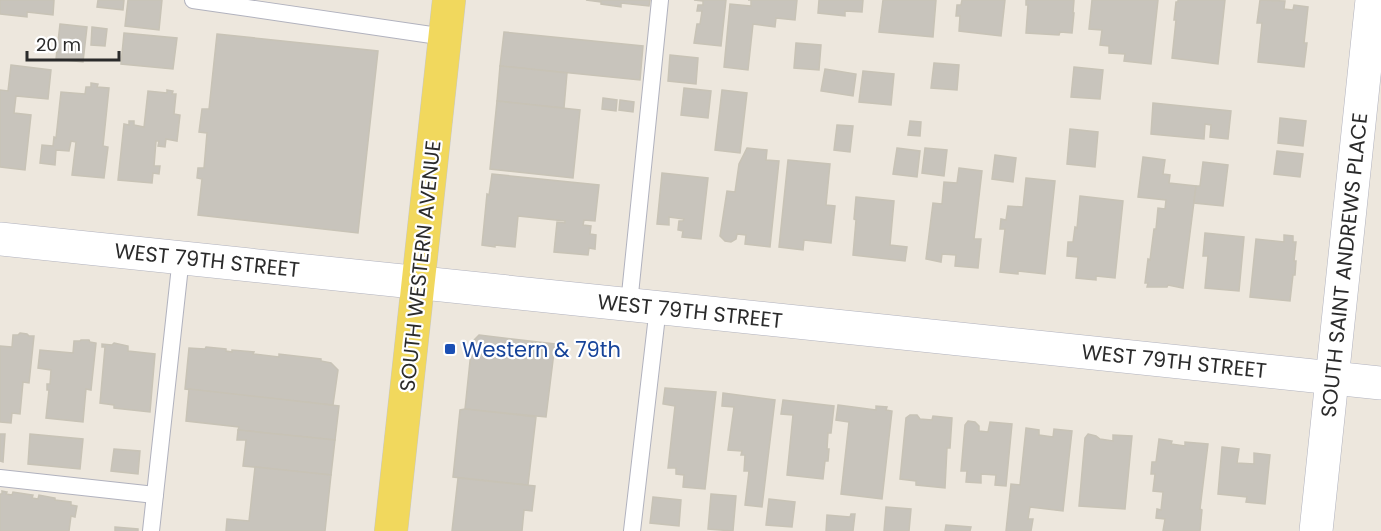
<svg xmlns="http://www.w3.org/2000/svg" width="1381" height="531" viewBox="0 0 1381 531" font-family="Poppins,sans-serif">
<rect width="100%" height="100%" fill="#ede7dd"/>
<g fill="#c8c4bc" stroke="#c8c3b6" stroke-width="1.5">
<polygon points="0,0 54,0 53,15 27,12 27,17 0,14"/>
<polygon points="98,0 124,0 123,10 97,7"/>
<polygon points="128,0 162,0 159,30 125,26"/>
<polygon points="586,0 650,0 649,6 621,3 621,7 601,4 601,2"/>
<polygon points="694,0 726,0 721,46 694,43 697,24 700,24 702,11 697,11 698,5 703,5 703,1"/>
<polygon points="748,0 797,0 795,20 776,18 775,27 753,24 748,70 724,67 730,4 751,6 751,0"/>
<polygon points="819,0 863,0 862,12 845,11 845,16 818,13"/>
<polygon points="883,0 936,0 933,37 879,32"/>
<polygon points="962,0 1005,0 1001,36 959,31 960,16 956,16 957,5 961,5"/>
<polygon points="1026,0 1074,0 1073,13 1074,13 1072,33 1060,32 1059,35 1026,33 1028,5 1026,5"/>
<polygon points="1092,0 1158,0 1151,64 1124,61 1125,54 1109,53 1109,46 1100,45 1102,30 1089,29"/>
<polygon points="1178,0 1225,0 1218,64 1172,58 1176,20 1174,20 1176,2 1178,2"/>
<polygon points="1260,0 1285,1 1284,9 1293,10 1294,5 1308,7 1304,43 1307,43 1304,67 1258,62 1262,23 1257,23"/>
<polygon points="60,24 87,27 83,62 56,59"/>
<polygon points="92,27 107,29 105,46 91,45"/>
<polygon points="504,32 643,46 640,80 500,66"/>
<polygon points="124,33 177,38 173,69 121,64"/>
<polygon points="217,34 378,51 358,233 198,215 202,179 197,178 198,168 204,168 207,133 199,132 202,109 209,109"/>
<polygon points="796,43 821,45 819,70 794,68"/>
<polygon points="670,55 698,58 696,84 668,81"/>
<polygon points="934,63 959,65 957,90 931,88"/>
<polygon points="11,65 51,70 48,99 16,96 14,113 31,115 25,170 0,167 0,90 8,91"/>
<polygon points="500,66 567,73 564,108 497,101"/>
<polygon points="1074,67 1103,70 1100,99 1071,97"/>
<polygon points="825,69 856,74 853,96 821,91"/>
<polygon points="863,71 894,74 891,105 859,102"/>
<polygon points="91,83 98,84 97,87 109,88 103,146 108,147 104,178 72,175 76,142 71,141 69,151 56,150 55,165 40,163 42,145 53,146 54,137 56,138 61,92 85,94 86,87 91,87"/>
<polygon points="684,88 711,91 708,118 681,115"/>
<polygon points="167,90 173,91 172,94 176,94 174,114 180,115 177,141 166,139 165,147 158,146 159,141 156,141 154,166 160,166 159,174 153,173 152,183 118,180 124,124 129,125 129,121 134,121 134,125 144,127 148,91 167,93"/>
<polygon points="722,90 747,93 740,153 715,150"/>
<polygon points="603,98 617,100 616,111 602,109"/>
<polygon points="620,100 634,102 633,112 619,110"/>
<polygon points="497,101 580,110 573,178 490,169"/>
<polygon points="1153,103 1231,111 1228,139 1210,137 1211,125 1205,124 1204,139 1151,134"/>
<polygon points="1280,118 1306,121 1303,146 1278,143"/>
<polygon points="910,121 921,122 920,136 908,135"/>
<polygon points="837,125 853,126 850,152 834,150"/>
<polygon points="1070,129 1098,132 1095,167 1067,164"/>
<polygon points="747,148 767,150 766,160 779,161 770,247 745,244 746,235 737,234 736,239 731,242 725,241 720,236 727,191 735,192 739,164"/>
<polygon points="897,148 920,151 917,177 893,174"/>
<polygon points="925,148 947,150 944,176 922,173"/>
<polygon points="1277,151 1303,154 1300,177 1274,174"/>
<polygon points="995,155 1016,158 1013,182 992,179"/>
<polygon points="1143,157 1165,160 1163,174 1170,175 1169,183 1196,186 1183,288 1168,285 1167,287 1147,287 1148,283 1145,283 1148,259 1150,260 1154,229 1156,229 1158,208 1165,209 1166,200 1138,197"/>
<polygon points="788,160 830,164 826,205 835,206 831,243 804,240 803,250 779,247"/>
<polygon points="1203,162 1228,165 1223,206 1194,203 1196,186 1200,186"/>
<polygon points="959,168 982,171 974,239 981,239 978,268 955,266 956,255 942,254 941,262 926,259 933,203 942,204 944,182 957,183"/>
<polygon points="662,173 708,178 701,239 682,237 683,231 678,230 679,221 683,221 684,219 669,217 669,225 657,224"/>
<polygon points="492,174 599,185 595,221 584,220 583,225 591,226 590,234 596,235 595,249 589,248 588,255 554,252 557,222 565,223 565,221 518,216 515,247 495,245 495,247 482,245 487,194 489,195"/>
<polygon points="1026,178 1055,181 1045,274 1018,271 1018,274 1000,272 1005,229 1000,229 1001,219 1006,220 1008,206 1023,207"/>
<polygon points="1080,196 1123,201 1115,278 1096,276 1096,280 1076,278 1078,257 1067,256 1068,242 1073,242 1075,227 1077,228"/>
<polygon points="856,197 894,201 890,245 907,247 905,261 853,255 856,220 854,219"/>
<polygon points="1205,233 1244,237 1239,291 1205,288 1208,256 1203,256"/>
<polygon points="1284,235 1293,236 1293,242 1296,242 1294,261 1296,261 1295,275 1293,275 1290,301 1250,297 1256,239 1284,242"/>
<polygon points="20,333 27,334 29,336 34,336 29,383 23,382 20,414 12,413 11,423 0,422 0,346 12,347 13,335 18,335"/>
<polygon points="479,335 555,344 546,417 465,409 472,342"/>
<polygon points="81,340 89,340 90,342 96,343 91,390 86,389 83,422 46,418 49,390 47,390 47,384 50,384 51,370 38,368 40,350 73,353 74,341 80,341"/>
<polygon points="114,343 128,346 128,351 155,354 150,412 114,408 114,405 100,403 105,347 102,347 102,344 112,345"/>
<polygon points="206,347 226,349 226,351 232,352 232,350 254,352 253,354 279,357 279,354 321,359 321,361 331,363 338,370 333,405 185,389 189,348 205,349"/>
<polygon points="665,388 716,392 705,489 683,487 684,475 676,474 676,468 668,468 675,406 663,404"/>
<polygon points="189,389 339,406 335,440 238,430 239,427 186,421"/>
<polygon points="723,393 775,400 762,507 745,505 749,471 744,471 745,455 741,455 742,451 728,450 734,407 722,406"/>
<polygon points="783,400 834,406 831,433 828,433 827,449 829,449 828,461 825,461 823,479 787,475 793,415 781,414"/>
<polygon points="838,405 876,410 876,406 887,407 886,410 892,411 882,499 841,494 849,422 836,420"/>
<polygon points="465,409 536,417 528,485 453,477 460,410"/>
<polygon points="910,415 917,415 920,419 932,420 933,416 952,418 950,448 947,448 945,488 916,485 916,481 900,479 906,418"/>
<polygon points="968,421 975,422 979,426 979,431 988,432 990,422 1012,424 1006,486 995,485 996,475 981,474 981,483 966,482 967,471 961,471 965,425"/>
<polygon points="1026,428 1039,430 1039,435 1053,437 1054,429 1072,431 1063,511 1030,507 1028,519 1033,519 1031,531 1006,531 1011,484 1020,485"/>
<polygon points="238,430 335,440 331,475 243,466 246,440 237,440"/>
<polygon points="0,434 5,434 3,462 0,461"/>
<polygon points="30,434 83,439 80,469 28,464"/>
<polygon points="1088,434 1096,436 1100,439 1113,441 1113,435 1132,436 1125,509 1079,506 1085,438"/>
<polygon points="1159,439 1172,441 1171,444 1185,446 1185,442 1208,444 1200,509 1202,510 1200,531 1163,531 1165,519 1156,518 1157,509 1161,510 1163,492 1153,491 1155,474 1151,474 1152,462 1156,462"/>
<polygon points="1222,447 1239,449 1237,463 1254,464 1254,453 1270,455 1265,504 1246,502 1247,497 1218,494"/>
<polygon points="114,449 140,451 138,474 111,471"/>
<polygon points="255,467 331,475 325,531 226,531 227,519 249,521"/>
<polygon points="458,478 535,486 532,511 524,510 522,531 452,531"/>
<polygon points="2,491 7,492 6,494 12,495 13,492 33,495 32,498 38,499 39,495 55,498 55,500 71,502 71,505 77,506 75,517 71,516 69,531 0,531 0,494 2,494"/>
<polygon points="711,494 736,496 733,531 708,529"/>
<polygon points="653,497 681,500 679,526 650,523"/>
<polygon points="769,499 795,502 792,527 766,525"/>
<polygon points="886,507 911,509 909,531 884,531"/>
<polygon points="851,514 855,514 853,531 826,531 827,515 850,517"/>
<polygon points="946,525 971,527 970,531 945,531"/>
<polygon points="115,527 138,529 138,531 115,531"/>
</g>
<g fill="none" stroke-linecap="round" stroke-linejoin="round">
<g stroke="#b1b2be" stroke-width="18">
<g id="service">
<polyline points="193,0 445,37"/>
<polyline points="629,304 660,0"/>
<polyline points="0,478 155,495"/>
<polyline points="151,531 181,257"/>
<polyline points="632,531 658,307"/>
</g>
</g>
<g stroke="#b1b2be" stroke-width="34">
<polyline id="minor" points="1316,531 1372,0"/>
</g>
<g stroke="#b1b2be" stroke-width="34">
<polyline id="tertiary" points="0,239 1381,383"/>
</g>
<g stroke="#c8c8c8" stroke-width="34">
<polyline id="primary" points="391,531 449,0"/>
</g>
<use href="#service" stroke="#fff" stroke-width="16"/>
<use href="#minor" stroke="#fff" stroke-width="33"/>
<use href="#tertiary" stroke="#fff" stroke-width="33"/>
<use href="#primary" stroke="#f1d85d" stroke-width="33"/>
</g>
<rect fill="#1a4fb4" stroke="#fff" stroke-width="2" x="444" y="343" width="12" height="12" rx="3"/>
<g text-anchor="middle" dominant-baseline="central" stroke-width="4.5" stroke-linejoin="round" paint-order="stroke">
<g font-size="21" fill="#2b2b2b" stroke="#fff">
<text transform="translate(207 260) rotate(6)">WEST 79TH STREET</text>
<text transform="translate(1344 265) rotate(-84)">SOUTH SAINT ANDREWS PLACE</text>
<text transform="translate(420 266) rotate(-84)">SOUTH WESTERN AVENUE</text>
<text transform="translate(690 311) rotate(6)">WEST 79TH STREET</text>
<text transform="translate(1174 361) rotate(6)">WEST 79TH STREET</text>
</g>
<g font-size="21" fill="#164399" stroke="#fff" text-anchor="start">
<text x="462" y="349">Western &amp; 79th</text>
</g>
</g>
<path d="M27 51v9h92v-9" fill="none" stroke="#2b2b2b" stroke-width="3"/>
<text x="36" y="51" font-size="18" fill="#2b2b2b" stroke="#ffffff" stroke-width="4.5" paint-order="stroke">20 m</text>
</svg>
